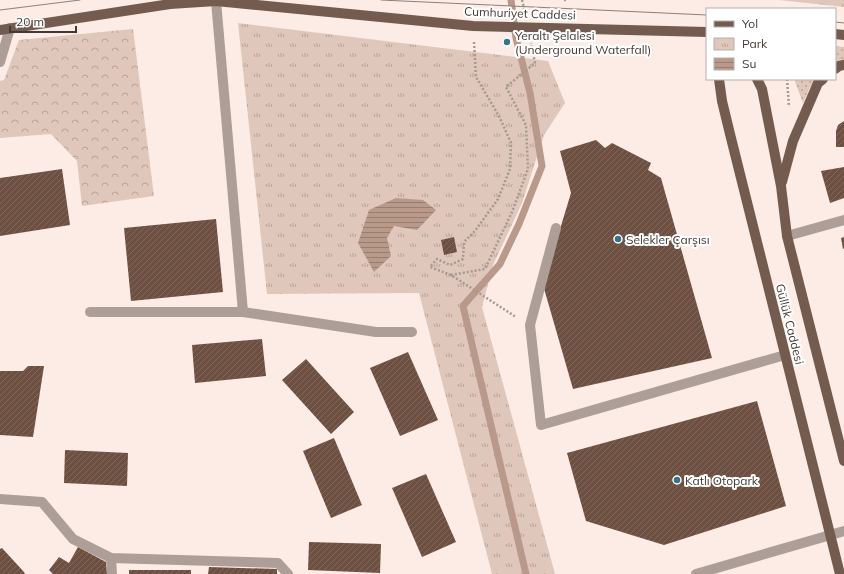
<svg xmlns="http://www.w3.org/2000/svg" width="844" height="574" viewBox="0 0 844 574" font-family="Mulish,sans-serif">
<defs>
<pattern id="grass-dots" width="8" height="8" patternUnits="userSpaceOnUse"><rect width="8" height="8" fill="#e0c7bb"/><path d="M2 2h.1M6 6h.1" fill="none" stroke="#b7a399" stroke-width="1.8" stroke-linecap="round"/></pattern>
<pattern id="forest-crowns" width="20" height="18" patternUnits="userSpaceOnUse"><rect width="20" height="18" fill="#e0c7bb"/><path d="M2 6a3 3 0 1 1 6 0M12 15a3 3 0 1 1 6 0" fill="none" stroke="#b7a399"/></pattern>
<pattern id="park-tufts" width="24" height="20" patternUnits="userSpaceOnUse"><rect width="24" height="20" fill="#e0c7bb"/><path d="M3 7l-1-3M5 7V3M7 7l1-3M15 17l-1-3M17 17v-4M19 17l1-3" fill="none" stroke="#b7a399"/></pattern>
<pattern id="water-rules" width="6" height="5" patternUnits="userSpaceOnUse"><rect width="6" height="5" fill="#b99989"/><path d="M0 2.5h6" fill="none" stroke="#987e71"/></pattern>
<pattern id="building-hatch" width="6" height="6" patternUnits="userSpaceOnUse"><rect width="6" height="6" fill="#6d5041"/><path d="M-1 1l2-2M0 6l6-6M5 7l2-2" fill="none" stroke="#7f675b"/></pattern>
</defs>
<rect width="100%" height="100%" fill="#fcece5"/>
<g fill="url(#grass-dots)">
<polygon points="835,46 844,47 844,60 835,67"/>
<polygon points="794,79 820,79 810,87 803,103"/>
</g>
<polygon fill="url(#forest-crowns)" points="133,29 154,196 82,206 77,161 51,134 0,138 0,81 4,80 19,40"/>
<g fill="url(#park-tufts)">
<polygon points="779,0 844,0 844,7"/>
<polygon points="238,23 548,61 565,103 544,135 522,203 493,265 482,307 555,574 492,574 419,293 267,294"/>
</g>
<polygon fill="url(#water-rules)" points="396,198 423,200 436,210 417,230 394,226 387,238 391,256 374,272 358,243 369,210"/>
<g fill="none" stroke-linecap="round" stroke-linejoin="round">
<polyline stroke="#b99989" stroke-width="7" points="511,0 516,38 530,93 542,166 519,224 500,264 463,306 526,574"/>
</g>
<g fill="url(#building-hatch)">
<polygon points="844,121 844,147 836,147 836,131 838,125"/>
<polygon points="596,140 605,148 612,143 651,163 648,170 661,178 712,358 573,389 543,285 571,193 560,151"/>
<polygon points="844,167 844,198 830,203 821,171"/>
<polygon points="62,169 70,225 0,236 0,178"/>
<polygon points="216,219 223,292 131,301 124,228"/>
<polygon points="454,237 457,252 444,255 441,240"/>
<polygon points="844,237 844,249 843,249 841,238"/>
<polygon points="262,339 266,376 195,383 192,345"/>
<polygon points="408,352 438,420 400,436 370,368"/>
<polygon points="306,359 354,412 331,434 282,380"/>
<polygon points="28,366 44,366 33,437 0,435 0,371 23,371"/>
<polygon points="757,401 786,506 664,545 586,521 567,453"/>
<polygon points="334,438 362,505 331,518 303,451"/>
<polygon points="65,450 128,453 127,486 64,483"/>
<polygon points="426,474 456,542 422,557 392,488"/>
<polygon points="309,542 381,544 380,573 308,570"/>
<polygon points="78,547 106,562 107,574 53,574 49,570 59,557 69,563"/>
<polygon points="2,548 24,572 25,574 0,574 0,549"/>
<polygon points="209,567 277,569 277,574 208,574"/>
<rect x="129" y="570" width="62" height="4"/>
</g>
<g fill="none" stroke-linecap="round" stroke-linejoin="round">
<g stroke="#a69992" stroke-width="2.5" stroke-dasharray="2 2" stroke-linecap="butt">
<polyline points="522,0 525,12"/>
<polyline points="564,0 566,0"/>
<polyline points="474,42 476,77 499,116 511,143 510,169 498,199 475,231 464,242 463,259 450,265 437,259 430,267 451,275 516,317"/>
<polyline points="787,79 789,107"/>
<polyline points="451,275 485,269 512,212 528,169 526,125 506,87 535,63 531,43"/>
</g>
<g stroke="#ad9e97" stroke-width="10">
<polyline points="216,1 243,312 376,332 412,332"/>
<polyline points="0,62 10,28"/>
<polyline points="556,228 530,325 541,425 785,355"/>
<polyline points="787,236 844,220"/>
<polyline points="90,312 243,312"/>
<polyline points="0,499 42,502 73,539 111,558 278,563 288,574"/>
<polyline points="111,558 112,574"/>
<polyline points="696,574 844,531"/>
</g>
<g stroke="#745b4f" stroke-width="10">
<polyline points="0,30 170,4 216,1 473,26 707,32"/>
<polyline points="835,34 844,35"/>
<polyline points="835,69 839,66 844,65"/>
<polyline points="719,79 722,101 730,134 840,574"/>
<polyline points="757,79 762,89 781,186 787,236 844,461"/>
<polyline points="782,182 793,141 818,83 823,79"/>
</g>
<g stroke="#8c807a" stroke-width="1">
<polyline points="381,0 707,15"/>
<polyline points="0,10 80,0"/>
<polyline points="835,22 844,23"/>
</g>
</g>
<g fill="#38728a" stroke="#fff" stroke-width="1.5">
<circle cx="507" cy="42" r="4"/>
<circle cx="618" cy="239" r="4"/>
<circle cx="677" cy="480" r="4"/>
</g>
<g text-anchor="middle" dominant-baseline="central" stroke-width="4" stroke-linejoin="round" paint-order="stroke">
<g font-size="12" fill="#433934" stroke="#fff">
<text transform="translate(520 13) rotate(2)">Cumhuriyet Caddesi</text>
<text transform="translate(790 324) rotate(76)">Güllük Caddesi</text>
</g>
<g font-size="12" fill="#433934" stroke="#fff" text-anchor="start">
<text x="515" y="35">Yeraltı Şelalesi<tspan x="515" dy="14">(Underground Waterfall)</tspan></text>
<text x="626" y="239">Selekler Çarşısı</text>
<text x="685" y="480">Katlı Otopark</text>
</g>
</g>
<rect x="706" y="8" width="130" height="72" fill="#ffffff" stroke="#b4b0ae"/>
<rect x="714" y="21" width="20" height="6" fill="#745b4f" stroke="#b4b0ae"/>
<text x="742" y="28" font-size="12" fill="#433934">Yol</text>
<rect x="714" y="38" width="20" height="12" fill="url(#park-tufts)" stroke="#b4b0ae"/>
<text x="742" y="48" font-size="12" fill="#433934">Park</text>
<rect x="714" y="58" width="20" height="12" fill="url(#water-rules)" stroke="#b4b0ae"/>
<text x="742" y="68" font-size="12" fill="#433934">Su</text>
<path d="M10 26v6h66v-6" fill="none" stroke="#433934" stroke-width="2"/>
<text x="16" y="26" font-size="12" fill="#433934" stroke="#ffffff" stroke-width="3" paint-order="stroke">20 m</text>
</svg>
